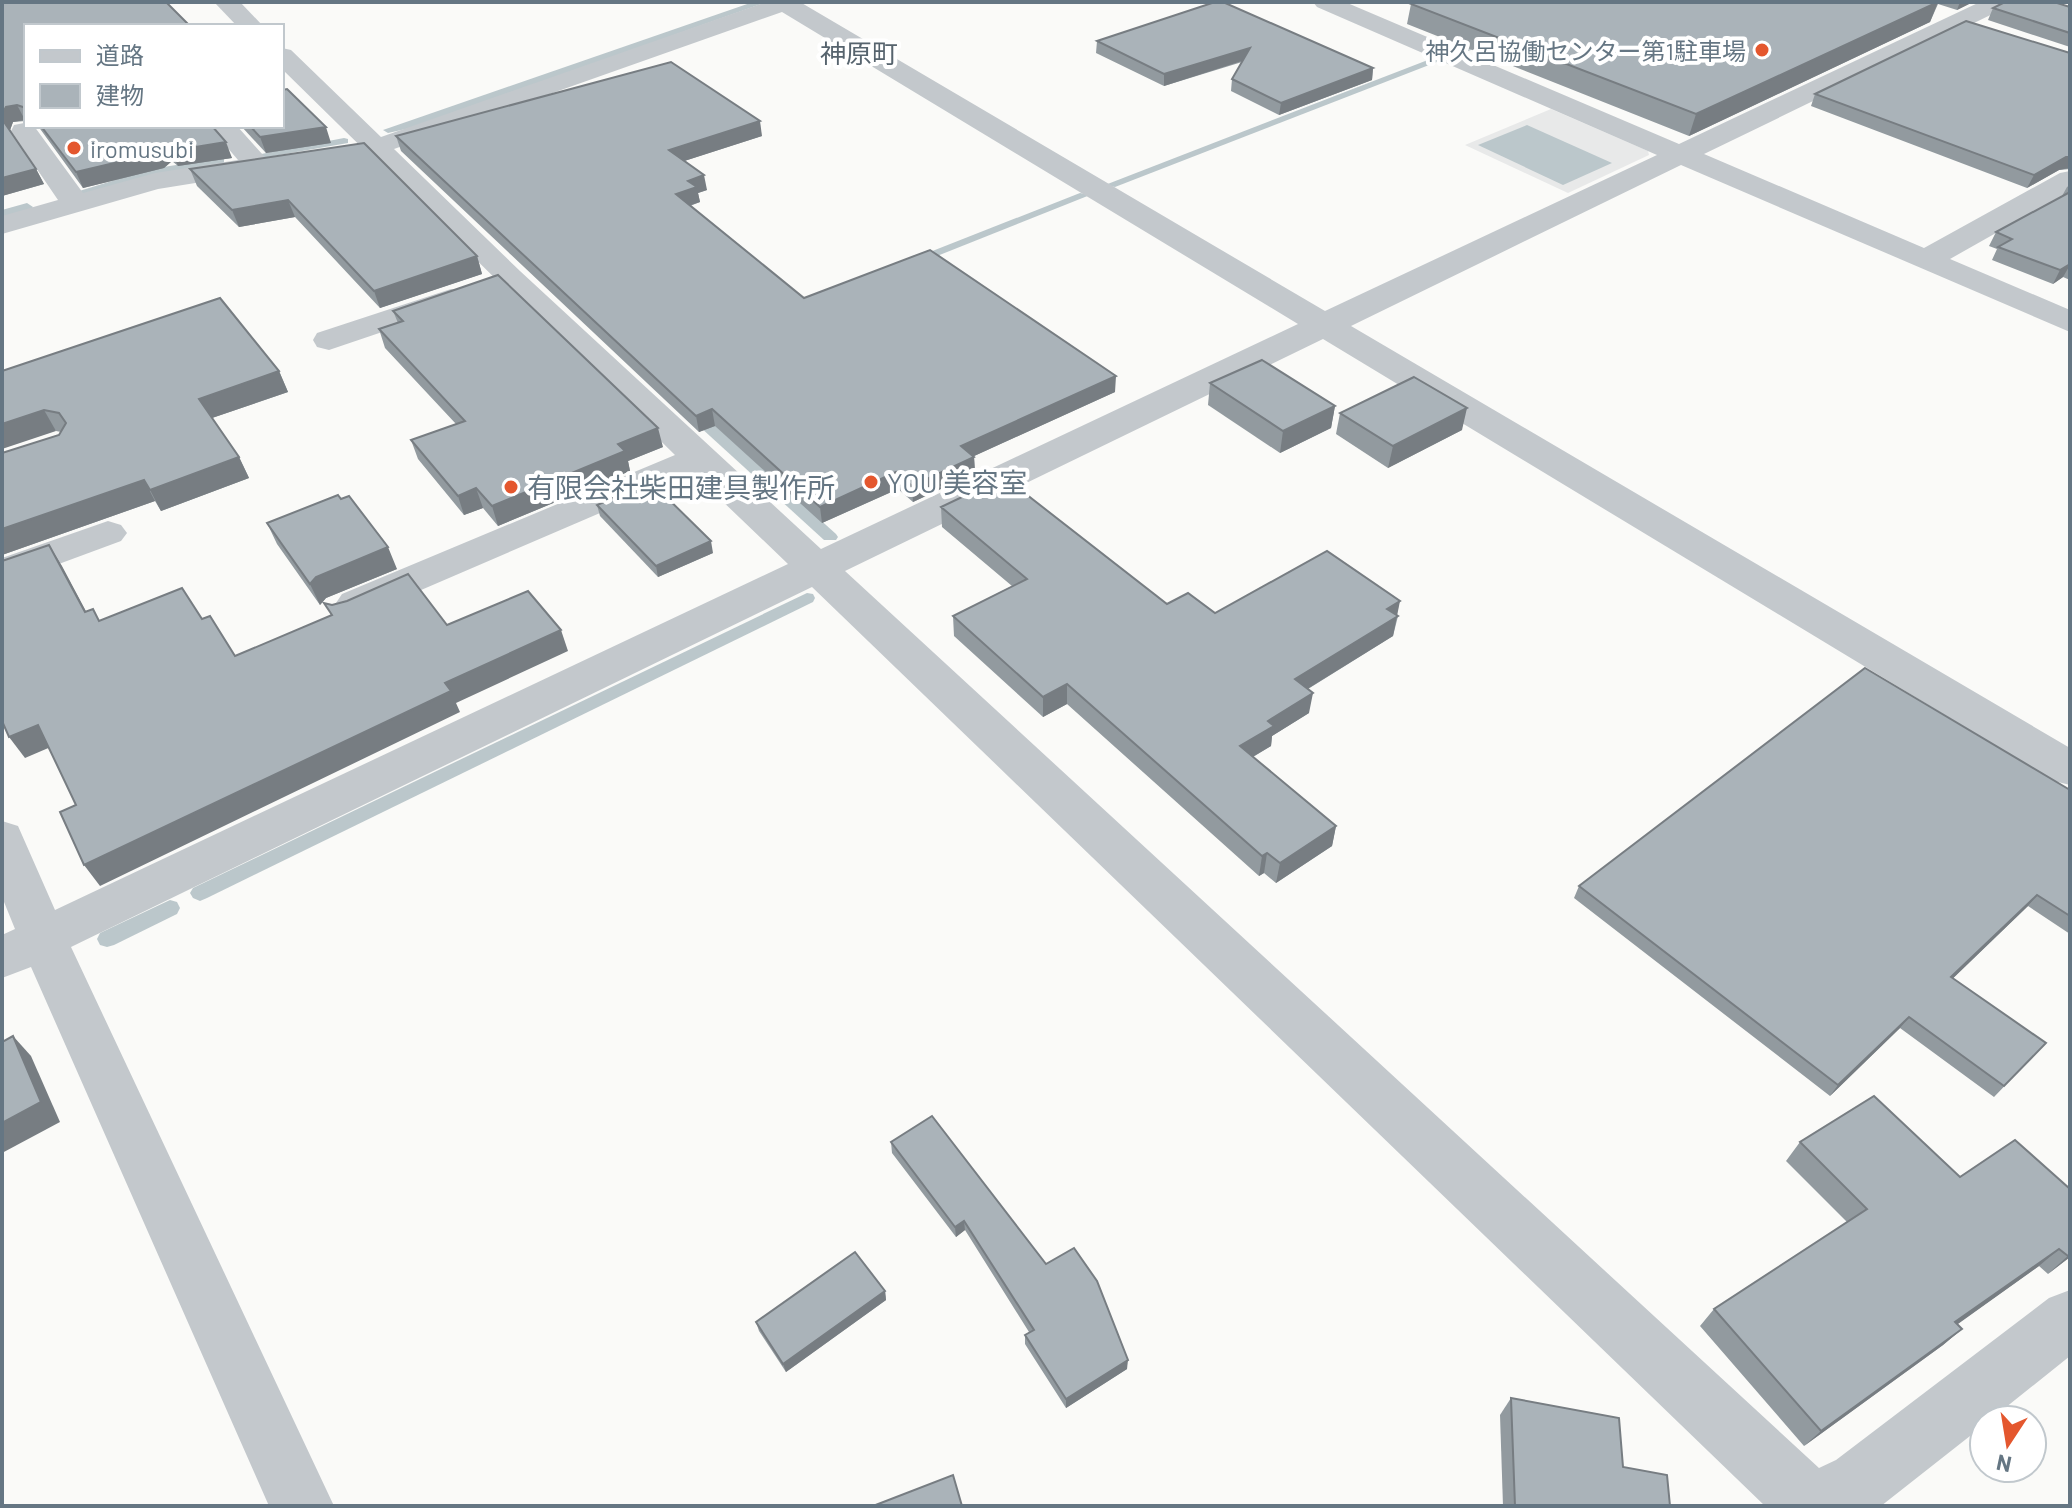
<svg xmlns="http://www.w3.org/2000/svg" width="2072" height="1508" viewBox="0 0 2072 1508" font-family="Barlow,'Noto Sans JP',sans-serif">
<rect width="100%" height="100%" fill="#fafaf8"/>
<polygon fill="#e8e9e9" points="1551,109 1648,151 1649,155 1568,193 1465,145"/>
<polygon fill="#bbc7cb" points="1527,125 1612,163 1563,185 1478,145"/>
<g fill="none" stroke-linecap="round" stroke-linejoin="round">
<g fill="#bbc7cb" fill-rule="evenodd">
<polygon points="753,2 764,3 419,126 388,133 383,130"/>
<polygon points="1487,37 1496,39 1464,53 1455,51"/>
<polygon points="1433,58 1442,60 1115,187 1105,185"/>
<polygon points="344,138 348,139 348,143 262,158 256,155"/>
<polygon points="220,158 224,159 224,163 152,175 82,196 76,192 151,169"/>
<polygon points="1080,193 1090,195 917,264 907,261"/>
<polygon points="27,203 33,207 31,210 2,218 2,210"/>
<polygon points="693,409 698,410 836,534 838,537 836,540 824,540 688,416 686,413"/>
<polygon points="807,593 813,594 815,598 813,602 207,898 200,901 193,898 190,893 193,888"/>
<polygon points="170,900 177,902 180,908 177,914 114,945 107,947 100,945 97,939 100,933"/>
</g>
<g fill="#c3c8cc" fill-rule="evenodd">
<polygon points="214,2 240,2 263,26 237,26"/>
<path d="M766 2H800L1325 311 1657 155 1317 7 1313 2H1345L1679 144 1980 2H2011L2007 7 1704 154 1924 248 2060 173 2070 171V191L1950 259 2070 310V332L1681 165 1351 326 2070 748V785L2054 781 1323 339 845 571 1819 1468 1836 1460 2049 1298 2070 1290V1356L1990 1420H1984V1425L1881 1506H1765L812 587 71 947 334 1506H269L31 967 2 978V935L15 929 2 897V821L18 826 55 910 788 564 693 473 370 612 356 616 342 612 336 603 342 594 675 455 282 69V48L291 50 381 137ZM782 12 1298 324 821 549 520 271 394 149Z"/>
<polygon points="24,123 34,126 83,193 155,173 238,160 209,126 237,126 272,165 268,171 258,173 158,189 2,234 2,216 58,200 11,131 14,125"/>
<polygon points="451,289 462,291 467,298 462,305 329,350 317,347 313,340 317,333"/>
<polygon points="108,521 121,525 127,533 121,541 2,585 2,558"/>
</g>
</g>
<g fill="#929a9f">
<polygon points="2,2 26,26 26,121 13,122 10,130 36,169 44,184 2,196"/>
<polygon points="1415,2 1973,2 1957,10 1938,4 1930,22 1689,136 1407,24 1411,4"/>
<polygon points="2070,7 2070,47 1988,20 1993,8"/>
<polygon points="1097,41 1373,68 1372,80 1279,115 1231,91 1232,79 1242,62 1164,86 1096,53"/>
<polygon points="2070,53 2070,169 2059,170 2027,188 1811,106 1815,94"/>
<polygon points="38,126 212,126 232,158 178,166 172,161 164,168 83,188"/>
<polygon points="241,126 282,126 331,143 266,153"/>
<polygon points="396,136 762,136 684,161 707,190 698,193 700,202 690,206 804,298 1115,392 974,456 975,473 913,502 898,489 822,523 715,426 699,432 401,151"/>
<polygon points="190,169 477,256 482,274 380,308 295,217 239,227 197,186"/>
<polygon points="2070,185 2070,280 2063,277 2053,284 1992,260 1997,249 1989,246 1996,232 2062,196 2067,187"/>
<polygon points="393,311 663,447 628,461 630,471 498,526 483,508 464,515 418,459 411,440 456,424 385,348 379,329 398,323"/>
<polygon points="2,371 279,371 288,392 212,418 239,457 249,478 161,511 155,501 2,555 2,453 59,435 61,432 56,431"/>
<polygon points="1210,383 1335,406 1331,428 1280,453 1208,405"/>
<polygon points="1340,413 1462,430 1388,468 1336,434"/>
<polygon points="597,505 713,553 658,577 600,516"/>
<polygon points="941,507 1167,604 1215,613 1398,616 1393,636 1308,689 1309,713 1272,736 1271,746 1253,757 1336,826 1332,846 1276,883 1264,873 1259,876 1067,704 1043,717 954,636 953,616 1012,586 942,527"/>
<polygon points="267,523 397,569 326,598 320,605 277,544"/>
<polygon points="2070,790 2070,934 2028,906 1953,978 2046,1043 1994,1097 1900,1028 1830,1096 1574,898 1579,886"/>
<polygon points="891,1142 1127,1369 1066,1408 1025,1344 1025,1335 1029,1332 965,1230 956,1237 892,1153"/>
<polygon points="1800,1142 1960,1177 2070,1189 2070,1257 2048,1274 2039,1266 1957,1324 1962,1329 1943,1345 1804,1446 1700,1326 1714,1309 1847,1222 1786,1161"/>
<polygon points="885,1291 886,1300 786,1372 759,1331 756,1322"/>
<polygon points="1511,1398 1623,1467 1670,1506 1503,1506 1500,1415"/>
</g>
<g fill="#777d82">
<polygon points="1938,2 1930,22 1689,136 1696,114"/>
<polygon points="1960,2 1973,2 1957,10"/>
<polygon points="1250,48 1248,59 1164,86 1164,74"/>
<polygon points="1373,68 1372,80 1279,115 1281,103"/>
<polygon points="17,105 25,120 13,122 9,133 2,120 2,114 6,107"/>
<polygon points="760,121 762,136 672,165 669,150"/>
<polygon points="326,127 331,143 266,153 260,137"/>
<polygon points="226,142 232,158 178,166 171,151"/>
<polygon points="166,146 172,161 164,168 83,188 76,172"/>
<polygon points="2066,157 2070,157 2069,168 2059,170 2027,188 2034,175"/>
<polygon points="36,169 44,184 2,196 2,178"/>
<polygon points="704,175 707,190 698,193 700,202 679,209 676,194 688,181"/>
<polygon points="288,200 295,217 239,227 232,210"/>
<polygon points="477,256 482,274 380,308 374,291"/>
<polygon points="2070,265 2063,277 2053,284 2060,270"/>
<polygon points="279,371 288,392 209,419 199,399"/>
<polygon points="1116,376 1115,392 961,462 961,446"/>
<polygon points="1335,406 1331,428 1280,453 1283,431"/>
<polygon points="1467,408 1462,430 1388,468 1393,446"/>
<polygon points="712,409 715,426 699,432 696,416"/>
<polygon points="44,410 56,431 2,449 2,424"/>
<polygon points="658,428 663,447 628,461 630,471 498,526 492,506 618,444"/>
<polygon points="239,457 249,478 161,511 150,490"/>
<polygon points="974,457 975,473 913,502 912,486"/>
<polygon points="896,472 898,489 822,523 820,507"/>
<polygon points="144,480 155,501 2,555 2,529"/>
<polygon points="476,488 483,508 464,515 458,496"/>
<polygon points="711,541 713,553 658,577 656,566"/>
<polygon points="49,545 62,566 98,634 85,612"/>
<polygon points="388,547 397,569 326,598 320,605 310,584 316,577"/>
<polygon points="1400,601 1393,636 1291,699 1295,679 1387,609"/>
<polygon points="561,630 568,651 456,703 460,712 100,886 84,865 445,683"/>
<polygon points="1067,684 1067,704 1043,717 1043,697"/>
<polygon points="1313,693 1309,713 1272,736 1271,746 1237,766 1240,746 1268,721"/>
<polygon points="38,725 53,746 25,758 9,737"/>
<polygon points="1336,826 1332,846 1276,883 1280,863"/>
<polygon points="1267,853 1264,873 1259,876 1262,856"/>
<polygon points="2037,895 2028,906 1943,988 1951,977"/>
<polygon points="1909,1017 1900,1028 1830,1096 1838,1085"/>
<polygon points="13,1036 31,1056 60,1122 2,1153 2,1123"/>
<polygon points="964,1221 965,1230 956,1237 955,1227"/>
<polygon points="2059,1249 2039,1266 1937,1339 1955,1322"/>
<polygon points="2070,1254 2070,1257 2048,1274"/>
<polygon points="885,1291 886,1300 786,1372 783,1364"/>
<polygon points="1962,1329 1943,1345 1804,1446 1821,1431"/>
<polygon points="1128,1360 1127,1369 1066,1408 1066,1399"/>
</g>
<g fill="#aab3b9" stroke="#777d82" stroke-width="2">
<polygon points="2,2 166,2 190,26 26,26 26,108 17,105 6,107 2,114"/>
<polygon points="1215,2 1223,2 1373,68 1281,103 1232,79 1250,48 1164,74 1097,41"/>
<polygon points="1415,2 1938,2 1696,114 1411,4"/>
<polygon points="2005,2 2054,2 2070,7 2070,33 1993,8"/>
<polygon points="1966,21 2070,53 2070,157 2066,157 2034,175 1815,94"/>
<polygon points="671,62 760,121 669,150 704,175 688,181 697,187 676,194 804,298 930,250 1116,376 961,446 974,457 912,486 896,472 820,507 712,409 696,416 396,136"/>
<polygon points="287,89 326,127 260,137 250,126 282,126 282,90"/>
<polygon points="2,119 36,169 2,178"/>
<polygon points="41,126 212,126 226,142 171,151 166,146 157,153 76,172"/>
<polygon points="364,143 477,256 374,291 288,200 232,210 190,169"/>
<polygon points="2070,192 2070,264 2060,270 1998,247 2012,239 1996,232"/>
<polygon points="498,275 658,428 618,444 625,451 492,506 476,488 458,496 411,440 465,421 379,329 403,321 393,311"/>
<polygon points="220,298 279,371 199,399 239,457 150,490 144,480 2,529 2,453 59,435 66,423 59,413 44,410 2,424 2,371"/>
<polygon points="1262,360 1335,406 1283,431 1210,383"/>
<polygon points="1414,377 1467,408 1393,446 1340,413"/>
<polygon points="1004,477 1167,604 1188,593 1215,613 1327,551 1400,601 1387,609 1398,616 1295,679 1313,693 1268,721 1274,726 1240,746 1336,826 1280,863 1267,853 1262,856 1067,684 1043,697 953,616 1027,579 941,507"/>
<polygon points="651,482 711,541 656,566 597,505"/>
<polygon points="338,495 341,499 349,496 388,547 316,577 310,584 267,523"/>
<polygon points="49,545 85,612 93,609 99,621 182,588 202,619 210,616 235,656 332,615 324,603 332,605 347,601 408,574 447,625 528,591 561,630 445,683 451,691 84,865 60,812 76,805 38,725 9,737 2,721 2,561"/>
<polygon points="1865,668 2070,790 2070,916 2037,895 1951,977 2046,1043 2004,1086 1909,1017 1838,1085 1579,886"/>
<polygon points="13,1036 41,1102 2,1123 2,1042"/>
<polygon points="1874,1096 1960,1177 2015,1140 2070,1189 2070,1254 2068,1256 2059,1249 1955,1322 1962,1329 1821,1431 1714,1309 1867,1209 1800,1142"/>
<polygon points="932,1116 1046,1264 1074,1248 1097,1281 1128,1360 1066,1399 1025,1335 1034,1330 964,1221 955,1227 891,1142"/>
<polygon points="855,1252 885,1291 783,1364 756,1322"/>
<polygon points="1511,1398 1619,1418 1623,1467 1667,1475 1670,1506 1515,1506"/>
<polygon points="953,1475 962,1506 873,1506"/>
</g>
<g fill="#e4572e" stroke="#fff" stroke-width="3">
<circle cx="1762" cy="50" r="8"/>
<circle cx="74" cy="148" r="8"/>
<circle cx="871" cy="482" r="8"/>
<circle cx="511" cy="487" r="8"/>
</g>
<g text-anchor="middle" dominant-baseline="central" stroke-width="8" stroke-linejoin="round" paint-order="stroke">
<g font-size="24" fill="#657683" stroke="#fff" text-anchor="end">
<text x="1746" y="50">神久呂協働センター第1駐車場</text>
<text x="90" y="148" text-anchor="start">iromusubi</text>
</g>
<g font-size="26" fill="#57646e" stroke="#fff">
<text x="859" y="52">神原町</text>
</g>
<g font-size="28" fill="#657683" stroke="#fff" text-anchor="start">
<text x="887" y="482">YOU 美容室</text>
<text x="527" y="487">有限会社柴田建具製作所</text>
</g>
</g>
<rect width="2072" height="1508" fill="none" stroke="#657683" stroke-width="8"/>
<rect x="24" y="24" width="260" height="104" fill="#ffffff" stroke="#c1c8cd" stroke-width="2"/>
<rect x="40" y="50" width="40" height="12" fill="#c3c8cc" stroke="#c1c8cd" stroke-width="2"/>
<text x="96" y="64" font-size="24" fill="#657683">道路</text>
<rect x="40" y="84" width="40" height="24" fill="#aab3b9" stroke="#c1c8cd" stroke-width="2"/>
<text x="96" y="104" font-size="24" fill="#657683">建物</text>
<g transform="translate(2008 1444) rotate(192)"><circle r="38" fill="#ffffff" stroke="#c1c8cd" stroke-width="2"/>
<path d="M0-6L14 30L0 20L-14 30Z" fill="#e4572e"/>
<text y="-12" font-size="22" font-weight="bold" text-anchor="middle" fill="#657683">N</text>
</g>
</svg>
